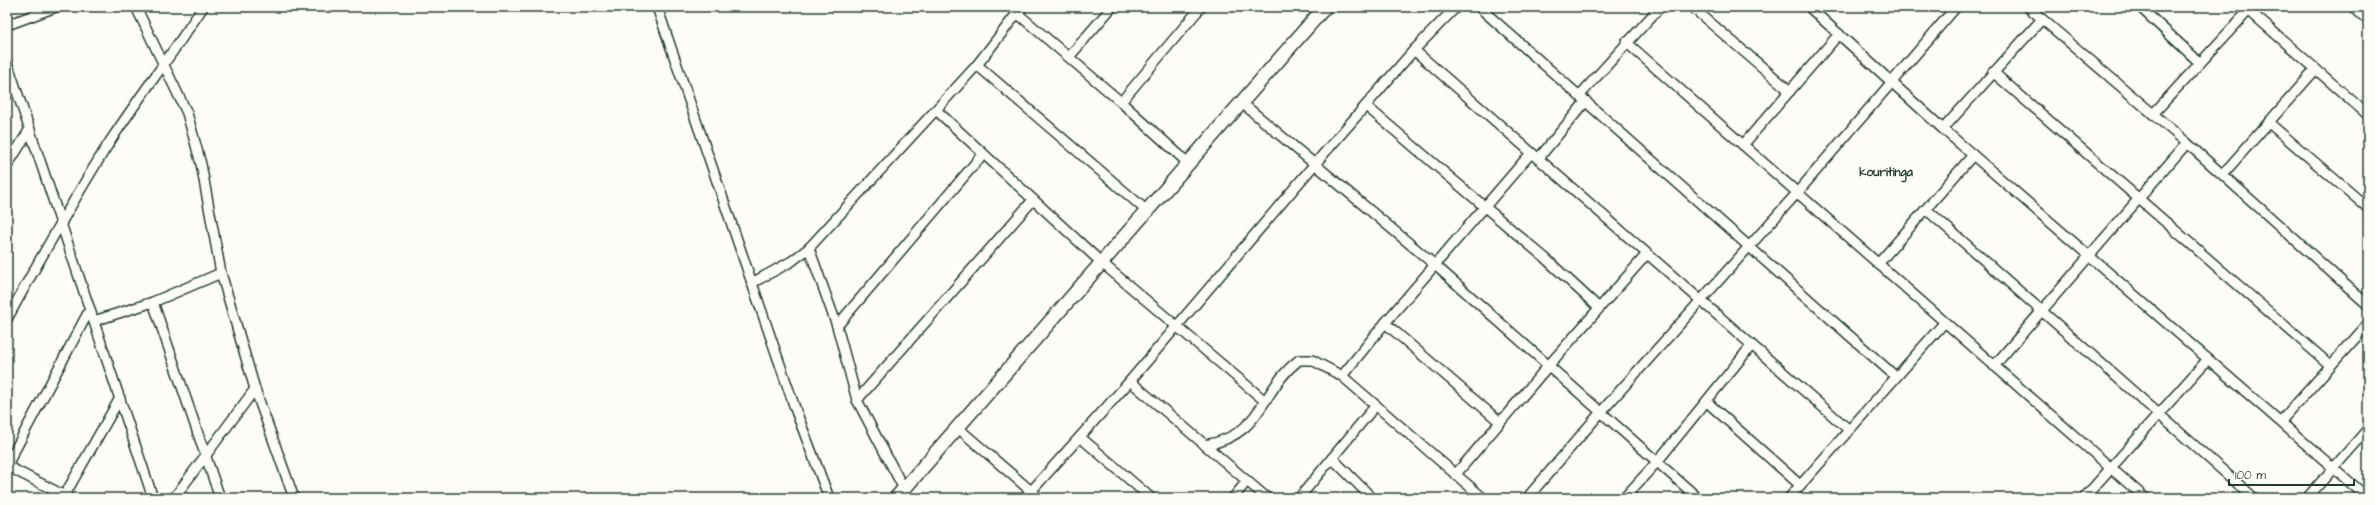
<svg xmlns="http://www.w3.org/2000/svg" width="2375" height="505" viewBox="0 0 2375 505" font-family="'Architects Daughter',sans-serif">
<rect width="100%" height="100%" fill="#fdfcf7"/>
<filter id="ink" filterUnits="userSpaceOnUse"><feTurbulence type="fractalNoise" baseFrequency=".025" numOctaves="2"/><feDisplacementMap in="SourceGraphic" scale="8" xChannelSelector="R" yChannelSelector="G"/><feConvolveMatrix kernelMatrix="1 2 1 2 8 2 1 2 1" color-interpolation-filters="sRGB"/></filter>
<g filter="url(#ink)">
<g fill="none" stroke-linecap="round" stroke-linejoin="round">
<g stroke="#1f3d34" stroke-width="12">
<g id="street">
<polyline points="136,7 187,113 201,164 221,273 255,389 294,498"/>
<polyline points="657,7 796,411 829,498"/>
<polyline points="1479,7 1895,376"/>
<polyline points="1692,7 1790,91"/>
<polyline points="1809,7 1943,129 2368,498"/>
<polyline points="2028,7 2187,143 2368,305"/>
<polyline points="2140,7 2200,63"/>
<polyline points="2245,7 2368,115"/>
<polyline points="2353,7 2368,20"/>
<polyline points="1017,13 1121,102 1189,164"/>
<polyline points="7,25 56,7"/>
<polyline points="1626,42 2145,498"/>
<polyline points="1414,50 1848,429"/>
<polyline points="1069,57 1112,7"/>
<polyline points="7,62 153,498"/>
<polyline points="977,65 1147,211"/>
<polyline points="1993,72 2330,365"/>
<polyline points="1580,95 1660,7"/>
<polyline points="1121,102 1201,7"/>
<polyline points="1242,103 1435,265 1698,498"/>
<polyline points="1366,106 1545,258 1599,308"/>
<polyline points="936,110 1102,263 1265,401"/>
<polyline points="2153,114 2249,10"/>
<polyline points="2269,123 2368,208"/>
<polyline points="1943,129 2042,19"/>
<polyline points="1743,145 1839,34"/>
<polyline points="1538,159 1586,101"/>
<polyline points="7,166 30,129"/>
<polyline points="2223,174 2315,70"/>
<polyline points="1927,210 2254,498"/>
<polyline points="809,248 837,326 857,400 904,489"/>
<polyline points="1878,264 1973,155"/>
<polyline points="752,283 792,261 809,248 977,65 1022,7"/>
<polyline points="153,302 220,498"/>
<path d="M7 319C40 259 73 200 109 143 139 97 173 53 203 7"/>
<polyline points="94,321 153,302 221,273"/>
<polyline points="1385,323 1500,422"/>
<polyline points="837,326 983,154"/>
<polyline points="1994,366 2187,143"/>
<polyline points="1342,376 1483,498"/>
<polyline points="1130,381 1267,498"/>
<polyline points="857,400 1033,200"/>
<polyline points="1707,402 1800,485"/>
<polyline points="2281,421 2368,324"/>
<polyline points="958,428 1039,498"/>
<polyline points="1080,437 1151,498"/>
<path d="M1205 445C1264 435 1259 391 1299 360H1312L1342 376 1385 323 1531 153"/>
<polyline points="1332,458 1372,498"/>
<polyline points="7,465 90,309"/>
<polyline points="7,466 65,496"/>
<polyline points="1456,474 1549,365 1647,254"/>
<polyline points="63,498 120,398"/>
<polyline points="174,498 255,389"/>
<polyline points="1025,498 1130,381 1314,165 1414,50 1456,7"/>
<polyline points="1233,498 1247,481"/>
<polyline points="1299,498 1376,405"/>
<polyline points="1527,498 1601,412 1797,193 1956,7"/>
<polyline points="1624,498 1657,462 1751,346"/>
<polyline points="1789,498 1944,323"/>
<polyline points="2084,498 2208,359"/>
<polyline points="2307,498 2368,429"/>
</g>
</g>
<g stroke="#1f3d34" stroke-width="16">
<polyline id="secondary" points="896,498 1325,7"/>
</g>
<use href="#street" stroke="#fdfcf7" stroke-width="9"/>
<use href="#secondary" stroke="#fdfcf7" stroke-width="13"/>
</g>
</g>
<g text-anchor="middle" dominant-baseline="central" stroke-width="3.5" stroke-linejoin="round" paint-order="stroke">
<g font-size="12" font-weight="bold" fill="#1f3d34" stroke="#fdfcf7">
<text x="1886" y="172">kouritinga</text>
</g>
</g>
<rect width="2375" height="505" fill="none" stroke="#fdfcf7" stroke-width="24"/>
<rect x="12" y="12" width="2351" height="481" fill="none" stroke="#1f3d34" stroke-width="1.5" filter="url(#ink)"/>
<path d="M2229 479v6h125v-6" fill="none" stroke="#1f3d34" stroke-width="2"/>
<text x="2235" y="479" font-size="12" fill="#1f3d34" stroke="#fdfcf7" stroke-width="3" paint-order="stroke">100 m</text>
</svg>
